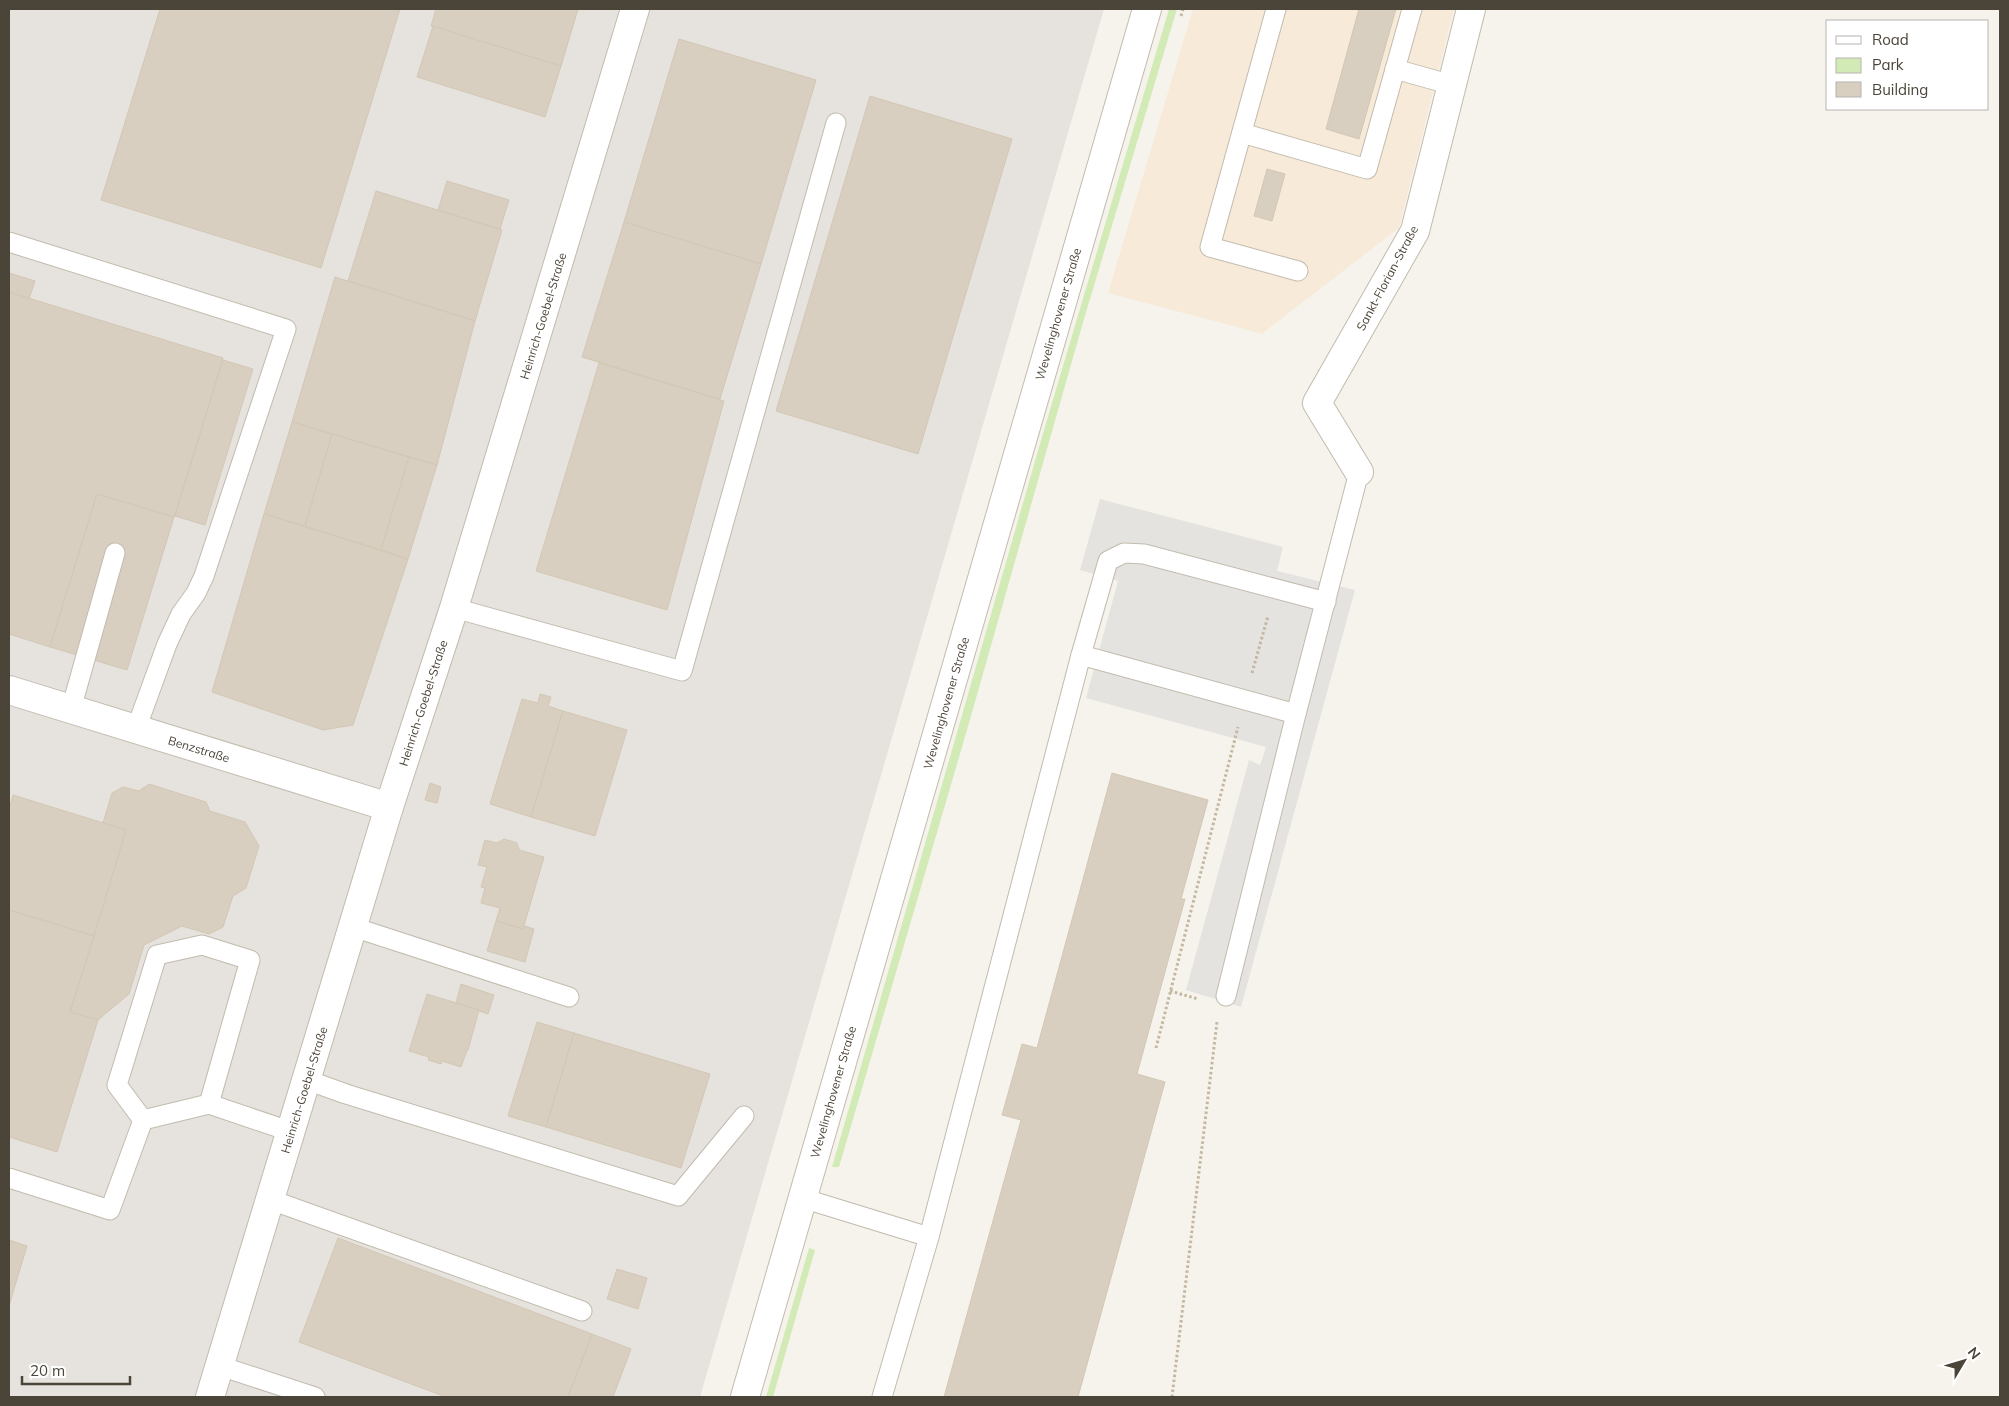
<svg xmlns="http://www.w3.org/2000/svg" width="2009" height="1406" viewBox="0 0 2009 1406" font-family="Mulish,sans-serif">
<rect width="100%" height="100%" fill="#f6f3ec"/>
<polygon fill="#f7ead8" points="1193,9 1454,9 1399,228 1264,332 1263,334 1108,293"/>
<polygon fill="#e6e2dd" points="9,9 1104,9 700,1397 9,1397"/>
<g fill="#d2eab5">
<polygon points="1169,9 1177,9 1084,319 967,730 839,1167 832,1167 1044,430"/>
<polygon points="809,1248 815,1250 773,1397 766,1397"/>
</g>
<polygon fill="#e5e3e0" points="1100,499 1283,547 1277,571 1355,590 1241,1007 1186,990 1249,760 1260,765 1266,747 1086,698 1118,581 1080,570"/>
<g fill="#d8cfc1" stroke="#d3c7b4">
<polygon points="160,9 400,9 321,268 101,200"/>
<polygon points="436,9 578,9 561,66 431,26"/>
<polygon points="1359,9 1396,9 1359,139 1326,129"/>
<polygon points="433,26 561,66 545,117 417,77"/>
<polygon points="679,39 816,80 761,264 624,222"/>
<polygon points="870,96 1012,139 918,454 776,411"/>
<polygon points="1267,169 1285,174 1272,221 1254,216"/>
<polygon points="447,181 509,200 500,229 438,210"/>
<polygon points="376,191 502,230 475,321 348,281"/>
<polygon points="624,222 761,264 720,399 582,357"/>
<polygon points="9,273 35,281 29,299 9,292"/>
<polygon points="335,277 475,321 437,465 292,422"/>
<polygon points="9,292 223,358 174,517 97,494 50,647 9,634"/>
<polygon points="223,360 253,369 205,525 175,516"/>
<polygon points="599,363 724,401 667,610 536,571"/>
<polygon points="292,422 332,434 305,526 264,514"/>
<polygon points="332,434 409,457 381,550 305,526"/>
<polygon points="409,457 437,465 408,559 381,550"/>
<polygon points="97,494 174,517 127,670 50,647"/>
<polygon points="264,514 408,559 353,725 323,730 212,692"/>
<polygon points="540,694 551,697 548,706 563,711 531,817 490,804 522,699 538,703"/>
<polygon points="563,711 627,730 595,836 531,817"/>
<polygon points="1112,773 1208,800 1181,899 1185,899 1137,1074 1165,1082 1078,1397 944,1397 1021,1120 1002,1115 1022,1044 1037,1048"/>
<polygon points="430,783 441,787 437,803 425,800"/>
<polygon points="149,784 206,802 210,811 245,822 259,846 246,888 233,896 223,927 209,934 182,926 144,945 129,994 98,1020 70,1012 126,830 103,823 112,793 123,787 139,791"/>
<polygon points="13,795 126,830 94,936 9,910 9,809"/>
<polygon points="504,839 517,843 519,850 544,857 523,929 496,921 500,908 481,903 485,888 481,887 487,867 478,865 485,840 497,843"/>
<polygon points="9,910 94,936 70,1012 98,1020 57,1152 9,1137"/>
<polygon points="496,921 523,929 525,926 534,929 525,962 487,951"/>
<polygon points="461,984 494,995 488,1014 456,1003"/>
<polygon points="427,994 479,1010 468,1050 467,1050 461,1067 442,1061 441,1064 428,1060 429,1057 409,1051"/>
<polygon points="537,1022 574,1033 546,1127 508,1116"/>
<polygon points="574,1033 710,1074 681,1168 546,1127"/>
<polygon points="338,1238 592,1334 568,1397 446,1397 299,1342"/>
<polygon points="9,1240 27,1246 9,1306"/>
<polygon points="617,1269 647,1278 638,1309 607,1299"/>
<polygon points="592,1334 631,1349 613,1397 568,1397"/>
</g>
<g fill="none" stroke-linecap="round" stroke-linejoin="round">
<g stroke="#c2bbae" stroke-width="21">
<g id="service">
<polyline points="1276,9 1210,247 1298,271"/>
<polyline points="1395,69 1452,85"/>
<polyline points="1242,133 1367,169 1412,9"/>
<polyline points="9,242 286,329 204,576 196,593 181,614 167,644 136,729"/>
<polyline points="454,608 682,671 836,123"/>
<polyline points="1081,655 1108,561 1124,553 1144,554 1326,602"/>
<polyline points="71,709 115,553"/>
<polyline points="353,927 569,997"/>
<polyline points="1226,996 1296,714"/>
<polyline points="307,1080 346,1094 678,1196 744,1116"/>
<polyline points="143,1120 117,1085 157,955 202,945 250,960 209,1104"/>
<polyline points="9,1178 110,1210 143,1120 209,1104 292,1132"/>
<polyline points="802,1198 929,1237"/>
<polyline points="271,1200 582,1311"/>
<polyline points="220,1366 315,1397"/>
<polyline points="882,1397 929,1237 1081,655 1296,714 1359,472"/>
</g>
</g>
<g stroke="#c2bbae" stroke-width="30">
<g id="minor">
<polyline points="1359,472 1317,403 1415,231 1471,9"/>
<polyline points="9,690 389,807"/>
<polyline points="210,1397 389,807 454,608 635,9"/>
</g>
</g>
<g stroke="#c2bbae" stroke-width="30">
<polyline id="tertiary" points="745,1397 1147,9"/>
</g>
<g stroke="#c4b79f" stroke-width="3" stroke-dasharray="2.5 2.5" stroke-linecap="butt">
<polyline points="1181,16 1183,9"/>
<polyline points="1252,673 1268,616"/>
<polyline points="1170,991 1198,999"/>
<polyline points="1156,1048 1238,727"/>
<polyline points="1172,1397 1217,1022"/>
</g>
<use href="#service" stroke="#fff" stroke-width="19"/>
<use href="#minor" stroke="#fff" stroke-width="28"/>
<use href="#tertiary" stroke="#fff" stroke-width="28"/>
</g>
<g text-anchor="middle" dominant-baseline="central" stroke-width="5" stroke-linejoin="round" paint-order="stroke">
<g font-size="12" fill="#4b4439" stroke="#fff">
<text transform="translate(1387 278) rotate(-62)">Sankt-Florian-Straße</text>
<text transform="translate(1058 314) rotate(-74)">Wevelinghovener Straße</text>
<text transform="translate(543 316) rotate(-73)">Heinrich-Goebel-Straße</text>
<text transform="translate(423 703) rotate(-72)">Heinrich-Goebel-Straße</text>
<text transform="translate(946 703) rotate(-74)">Wevelinghovener Straße</text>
<text transform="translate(199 749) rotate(17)">Benzstraße</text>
<text transform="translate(304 1090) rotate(-73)">Heinrich-Goebel-Straße</text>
<text transform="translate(833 1092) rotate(-74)">Wevelinghovener Straße</text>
</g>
</g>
<rect width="2009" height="1406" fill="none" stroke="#4b4439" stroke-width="20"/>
<rect x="1826" y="20" width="162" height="90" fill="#ffffff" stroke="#b7b4b0"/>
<rect x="1836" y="36" width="25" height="8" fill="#ffffff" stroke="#b7b4b0"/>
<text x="1872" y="45" font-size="15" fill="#4b4439">Road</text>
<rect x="1836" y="58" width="25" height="15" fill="#d2eab5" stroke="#b7b4b0"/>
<text x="1872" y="70" font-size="15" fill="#4b4439">Park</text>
<rect x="1836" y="82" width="25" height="15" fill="#d8cfc1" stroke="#b7b4b0"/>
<text x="1872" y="95" font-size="15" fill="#4b4439">Building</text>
<g transform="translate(1964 1361) rotate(52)" stroke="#ffffff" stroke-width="4" paint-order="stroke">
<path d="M0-4L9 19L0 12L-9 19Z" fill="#4b4439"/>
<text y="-8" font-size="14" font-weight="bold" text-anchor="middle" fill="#4b4439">N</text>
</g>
<path d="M22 1376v8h108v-8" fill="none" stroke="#4b4439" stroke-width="2.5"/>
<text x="30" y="1376" font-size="15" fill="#4b4439" stroke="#ffffff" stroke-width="4" paint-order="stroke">20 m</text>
</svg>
